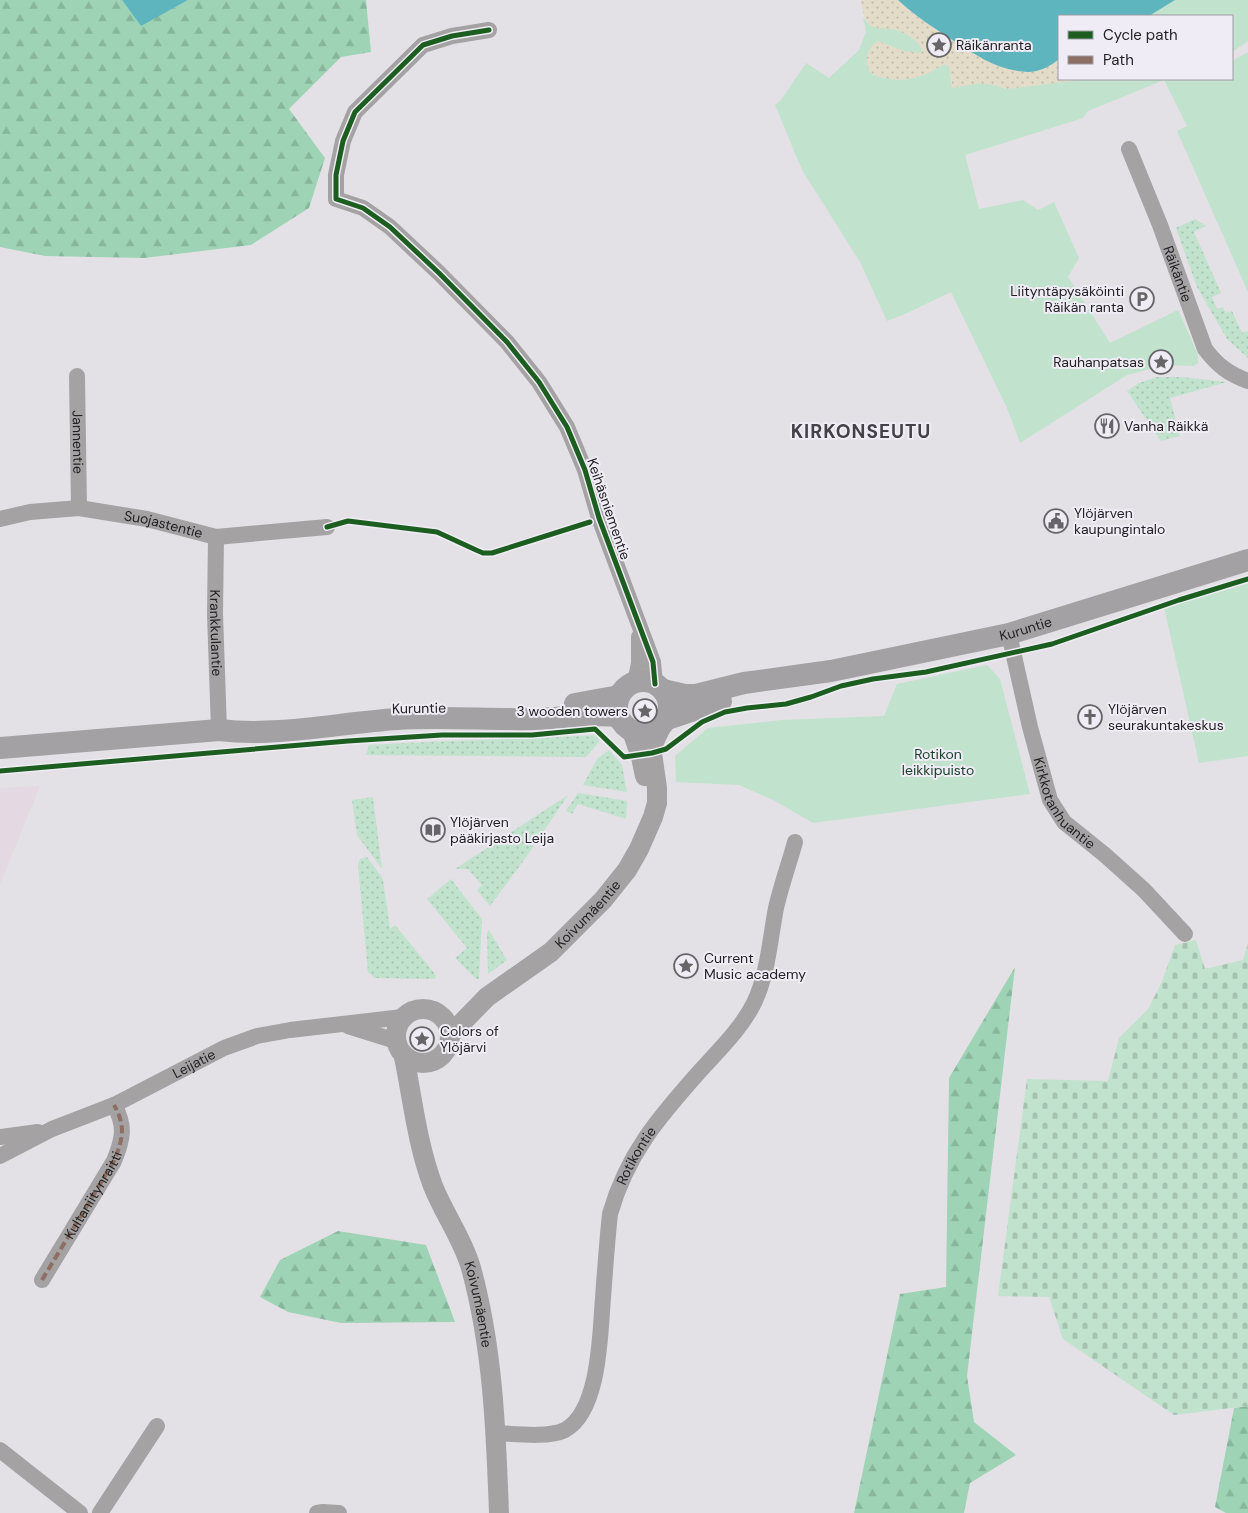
<svg xmlns="http://www.w3.org/2000/svg" width="1248" height="1513" viewBox="0 0 1248 1513" font-family="'DM Sans',sans-serif">
<defs>
<pattern id="grass-dots" width="8" height="8" patternUnits="userSpaceOnUse" patternTransform="scale(1.25)"><rect width="8" height="8" fill="#c1e2cd"/><path d="M2 2h.1M6 6h.1" fill="none" stroke="#a6c2b0" stroke-width="1.8" stroke-linecap="round"/></pattern>
<pattern id="forest-firs" width="22" height="20" patternUnits="userSpaceOnUse" patternTransform="scale(1.25)"><rect width="22" height="20" fill="#9ed4b5"/><path d="M5 1l3.5 6h-7zM16 11l3.5 6h-7z" fill="#88b69c"/></pattern>
<pattern id="sand-dots" width="8" height="8" patternUnits="userSpaceOnUse" patternTransform="scale(1.25)"><rect width="8" height="8" fill="#e2dcc9"/><path d="M2 2h.1M6 6h.1" fill="none" stroke="#c2bcac" stroke-width="1.8" stroke-linecap="round"/></pattern>
<pattern id="cemetery-stones" width="16" height="16" patternUnits="userSpaceOnUse" patternTransform="scale(1.25)"><rect width="16" height="16" fill="#c1e2cd"/><path d="M2 7V4a2 2 0 0 1 4 0v3zM10 15v-3a2 2 0 0 1 4 0v3z" fill="#a6c2b0"/></pattern>
</defs>
<rect width="100%" height="100%" fill="#e3e1e5"/>
<polygon fill="#e4d8e2" points="40,786 0,884 0,788"/>
<g fill="url(#grass-dots)">
<polygon points="1195,219 1206,226 1194,232 1221,293 1212,297 1217,309 1223,307 1226,313 1232,311 1242,333 1248,331 1248,358 1227,339 1197,287 1176,228"/>
<polygon points="1156,377 1181,377 1227,382 1170,398 1180,436 1161,441 1127,391 1139,383"/>
<path d="M594 735 600 741 586 757 366 755 369 745C444 740 519 740 594 735Z"/>
<polygon points="609,750 622,765 627,792 583,785 597,759"/>
<polygon points="578,793 627,801 626,819 578,804 572,814 566,811"/>
<polygon points="568,795 527,856 490,906 477,890 482,885 468,869 455,869"/>
<polygon points="373,797 382,869 357,835 352,800"/>
<polygon points="367,857 383,879 390,929 395,925 436,975 435,979 375,978 368,972 358,865 360,859"/>
<polygon points="451,879 482,919 479,979 476,979 455,958 467,948 427,899"/>
<polygon points="489,930 507,960 488,974 487,933"/>
</g>
<g fill="url(#forest-firs)">
<polygon points="0,0 122,0 141,25 188,0 366,0 371,52 341,57 289,109 325,158 309,208 251,245 144,258 45,256 0,247"/>
<polygon points="1015,967 967,1376 974,1422 1016,1455 970,1483 964,1513 854,1513 900,1294 946,1287 949,1078"/>
<polygon points="338,1231 426,1245 455,1322 341,1323 288,1312 260,1297 280,1260"/>
<polygon points="1248,1406 1248,1513 1226,1513 1215,1507 1234,1408"/>
</g>
<path fill="url(#sand-dots)" d="M861 0H898C915 16 934 28 954 41 977 56 999 71 1028 72 1039 72 1051 66 1059 59V79H1080V80L1007 89 988 84H975L952 88C952 79 951 71 945 64 919 80 900 85 871 74 864 62 866 48 878 41L888 44 904 35C877 21 866 41 861 0Z"/>
<polygon fill="url(#cemetery-stones)" points="1196,940 1205,969 1243,960 1248,943 1248,1406 1174,1415 1063,1339 1049,1297 998,1296 1027,1079 1108,1081 1119,1038 1148,1009 1161,984 1175,945"/>
<g fill="#c1e2cd">
<polygon points="1175,0 1248,0 1248,41 1232,52 1232,16 1149,16"/>
<path d="M863 17C872 31 877 27 891 29 903 31 916 39 922 49L920 53 904 51 878 41C866 48 864 62 871 74 900 85 919 80 945 64L949 68 952 88 975 84H988L1007 89 1079 80 1080 79H1232V61L1248 52V292L1177 131 1187 126 1164 80 1088 111 1083 118 965 155 979 209 1023 200 1038 210 1054 202 1079 258 1068 277 1110 343 1178 310 1198 355V363L1193 366 1167 365 1127 375 1020 443 1007 408 951 292 905 314 887 321 860 262 802 170 775 105 781 100 806 63 829 78 859 50 866 32Z"/>
<polygon points="1248,581 1248,756 1199,763 1164,607"/>
<polygon points="987,665 1000,679 1030,794 813,823 775,801 739,785 676,782 675,756 708,728 782,720 884,716 897,684"/>
</g>
<g fill="#5fb5be">
<polygon points="122,0 188,0 141,26"/>
<path d="M898 0H1175L1149 16H1098C1090 14 1069 16 1059 16V59C1051 66 1039 72 1028 72 999 71 977 56 954 41 934 28 915 16 898 0Z"/>
</g>
<g fill="none" stroke-linecap="round" stroke-linejoin="round">
<g stroke="#a4a2a3" stroke-width="16">
<polyline points="489,30 452,36 423,45 355,112 343,141 336,175 336,199 363,208 390,227 439,273 507,342 539,382 567,427 585,470 599,518 653,662 655,684"/>
<path id="s1" d="M1129 149 1160 225 1205 349C1218 366 1229 374 1248 381"/>
<path id="s2" d="M77 376 79 508"/>
<path id="s3" d="M0 519 30 512 79 508 147 519 216 537 327 527"/>
<path id="s4" d="M216 537 215 614 219 730"/>
<path id="s5" d="M1009 634 1030 727 1050 800 1064 822 1105 855 1144 890 1185 934"/>
<polyline points="635,683 639,663 639,637"/>
<polyline points="348,1026 396,1041"/>
<polyline points="0,1137 38,1132"/>
<path id="s6" d="M0 1156 52 1129 114 1105 224 1048 257 1036 290 1030 403 1017"/>
<path id="s7" d="M42 1280 114 1161C123 1139 126 1126 114 1105"/>
<path id="s8" d="M497 1433C515 1434 549 1438 565 1430 600 1411 600 1333 603 1298 605 1270 607 1242 610 1214 627 1154 659 1117 700 1071 719 1050 741 1029 754 1003 768 974 770 939 776 908 781 886 789 864 795 842"/>
<polyline points="0,1450 80,1513"/>
<polyline points="100,1513 157,1426"/>
<polyline points="317,1513 323,1512 339,1513"/>
</g>
<g stroke="#a4a2a3" stroke-width="20">
<polyline points="632,731 641,757 645,776"/>
<circle cx="423" cy="1036" r="27"/>
<path id="s9" d="M450 1035 487 997 551 952 603 900 627 870 639 849 653 817 657 803V788L652 753 654 742 661 727"/>
<path id="s10" d="M404 1057C413 1101 417 1143 433 1186 444 1214 463 1239 471 1268 493 1348 496 1431 499 1513"/>
</g>
<g stroke="#a3a1a3" stroke-width="22">
<circle cx="643" cy="707" r="26"/>
<path id="s11" d="M663 690 685 695H696L744 683 831 671 1009 634 1248 560"/>
<polyline points="575,704 619,696"/>
<polyline points="667,719 721,701"/>
<path d="M0 748 219 730C278 737 338 723 397 719 443 716 489 720 535 719 563 718 591 713 618 716"/>
</g>
<path stroke="#8d6e63" stroke-width="4" stroke-dasharray="8 4" stroke-linecap="butt" d="M42 1280 114 1161C123 1139 126 1126 114 1105"/>
<g stroke="#f0ecf5" stroke-width="8">
<g id="cycleway">
<polyline points="489,30 452,36 423,45 355,112 343,141 336,175 336,199 363,208 390,227 439,273 507,342 539,382 567,427 585,470 599,518 653,662 655,684"/>
<polyline points="327,527 348,521 437,532 476,550 483,553 492,553 590,522"/>
<polyline points="0,771 348,741 442,735 532,735 595,729 624,757 652,753 666,749 702,722 725,712 747,708 786,704 811,697 841,686 873,679 926,672 1052,644 1179,600 1248,579"/>
</g>
</g>
<use href="#cycleway" stroke="#1b5e20" stroke-width="5"/>
</g>
<defs>
<g id="sight-ring" transform="scale(1.25)"><circle r="9.5" fill="#f0ecf5" stroke="#666568" stroke-width="1.5"/><path d="M0-6L1.8-2.2L6-1.7L2.9 1.2L3.7 5.4L0 3.3L-3.7 5.4L-2.9 1.2L-6-1.7L-1.8-2.2Z" fill="#666568"/></g>
<g id="parking-ring" transform="scale(1.25)"><circle r="9.5" fill="#f0ecf5" stroke="#666568" stroke-width="1.5"/><path d="M-3.5-5.5H1a3.5 3.5 0 0 1 0 7H-1V5.5H-3.5ZM-1-3.4V-.6H.8a1.4 1.4 0 0 0 0-2.8Z" fill="#666568"/></g>
<g id="restaurant-ring" transform="scale(1.25)"><circle r="9.5" fill="#f0ecf5" stroke="#666568" stroke-width="1.5"/><path d="M-5-6h1v4h1v-4h1v4h1v-4h1v5L-1.5 .5V6h-2V.5L-5-1ZM5-6V6H3V1.5H1.5Q1.5-4 5-6Z" fill="#666568"/></g>
<g id="civic-ring" transform="scale(1.25)"><circle r="9.5" fill="#f0ecf5" stroke="#666568" stroke-width="1.5"/><path d="M-.6-6.5H3V-4.5H.6V-3L4-1V1h2V6H-6V1h2V-1L-.6-3ZM-1.2 2.5V6h2.4V2.5Z" fill="#666568"/></g>
<g id="church-ring" transform="scale(1.25)"><circle r="9.5" fill="#f0ecf5" stroke="#666568" stroke-width="1.5"/><path d="M-1.2-6h2.4v3.5h3.3v2.4h-3.3V6h-2.4V-.1h-3.3v-2.4h3.3Z" fill="#666568"/></g>
<g id="library-ring" transform="scale(1.25)"><circle r="9.5" fill="#f0ecf5" stroke="#666568" stroke-width="1.5"/><path d="M-6-4Q-3-5.5-.7-3.5V5Q-3 3-6 4ZM6-4Q3-5.5 .7-3.5V5Q3 3 6 4Z" fill="#666568"/></g>
</defs>
<g fill-rule="evenodd">
<use href="#sight-ring" x="939" y="45"/>
<use href="#parking-ring" x="1142" y="299"/>
<use href="#sight-ring" x="1161" y="362"/>
<use href="#restaurant-ring" x="1107" y="426"/>
<use href="#civic-ring" x="1056" y="521"/>
<use href="#sight-ring" x="645" y="711"/>
<use href="#church-ring" x="1090" y="717"/>
<use href="#library-ring" x="433" y="830"/>
<use href="#sight-ring" x="686" y="966"/>
<use href="#sight-ring" x="422" y="1039"/>
</g>
<g text-anchor="middle" dominant-baseline="central" stroke-width="4" stroke-linejoin="round" paint-order="stroke">
<g font-size="14" fill="#232225" stroke="#f0ecf5" text-anchor="start">
<text x="956" y="45">Räikänranta</text>
<text x="1124" y="291" text-anchor="end">Liityntäpysäköinti<tspan x="1124" dy="16">Räikän ranta</tspan></text>
<text x="1144" y="362" text-anchor="end">Rauhanpatsas</text>
<text x="1124" y="426">Vanha Räikkä</text>
<text x="1074" y="513">Ylöjärven<tspan x="1074" dy="16">kaupungintalo</tspan></text>
<text x="1108" y="709">Ylöjärven<tspan x="1108" dy="16">seurakuntakeskus</tspan></text>
<text x="628" y="711" text-anchor="end">3 wooden towers</text>
<text x="450" y="822">Ylöjärven<tspan x="450" dy="16">pääkirjasto Leija</tspan></text>
<text x="704" y="958">Current<tspan x="704" dy="16">Music academy</tspan></text>
<text x="440" y="1031">Colors of<tspan x="440" dy="16">Ylöjärvi</tspan></text>
</g>
<g font-size="14" fill="#232225" stroke="#f0ecf5">
<text stroke="none"><textPath href="#s1" startOffset="134">Räikäntie</textPath></text>
<text stroke="none"><textPath href="#s2" startOffset="66">Jannentie</textPath></text>
<text transform="translate(609 509) rotate(71)">Keihäsniementie</text>
<text stroke="none"><textPath href="#s3" startOffset="166">Suojastentie</textPath></text>
<text stroke="none"><textPath href="#s11" startOffset="370">Kuruntie</textPath></text>
<text stroke="none"><textPath href="#s4" startOffset="96">Krankkulantie</textPath></text>
<text transform="translate(419 708) rotate(-1)">Kuruntie</text>
<text stroke="none"><textPath href="#s5" startOffset="181">Kirkkotanhuantie</textPath></text>
<text stroke="none"><textPath href="#s9" startOffset="184">Koivumäentie</textPath></text>
<text stroke="none"><textPath href="#s6" startOffset="215">Leijatie</textPath></text>
<text stroke="none"><textPath href="#s8" startOffset="359">Rotikontie</textPath></text>
<text stroke="none"><textPath href="#s7" startOffset="99">Kultaniitynraitti</textPath></text>
<text stroke="none"><textPath href="#s10" startOffset="260">Koivumäentie</textPath></text>
</g>
<g font-size="14" fill="#174128" stroke="#f0ecf5">
<text x="938" y="754">Rotikon<tspan x="938" dy="16">leikkipuisto</tspan></text>
</g>
<g font-size="19" font-weight="bold" letter-spacing="1" fill="#444148" stroke="#f0ecf5">
<text x="861" y="431">KIRKONSEUTU</text>
</g>
</g>
<rect x="1058" y="15" width="175" height="65" fill="#f0ecf5" stroke="#9e9ba2"/>
<rect x="1068" y="31" width="25" height="8" fill="#1b5e20" stroke="#9e9ba2"/>
<text x="1103" y="40" font-size="15" fill="#232225">Cycle path</text>
<rect x="1068" y="56" width="25" height="8" fill="#8d6e63" stroke="#9e9ba2"/>
<text x="1103" y="65" font-size="15" fill="#232225">Path</text>
</svg>
